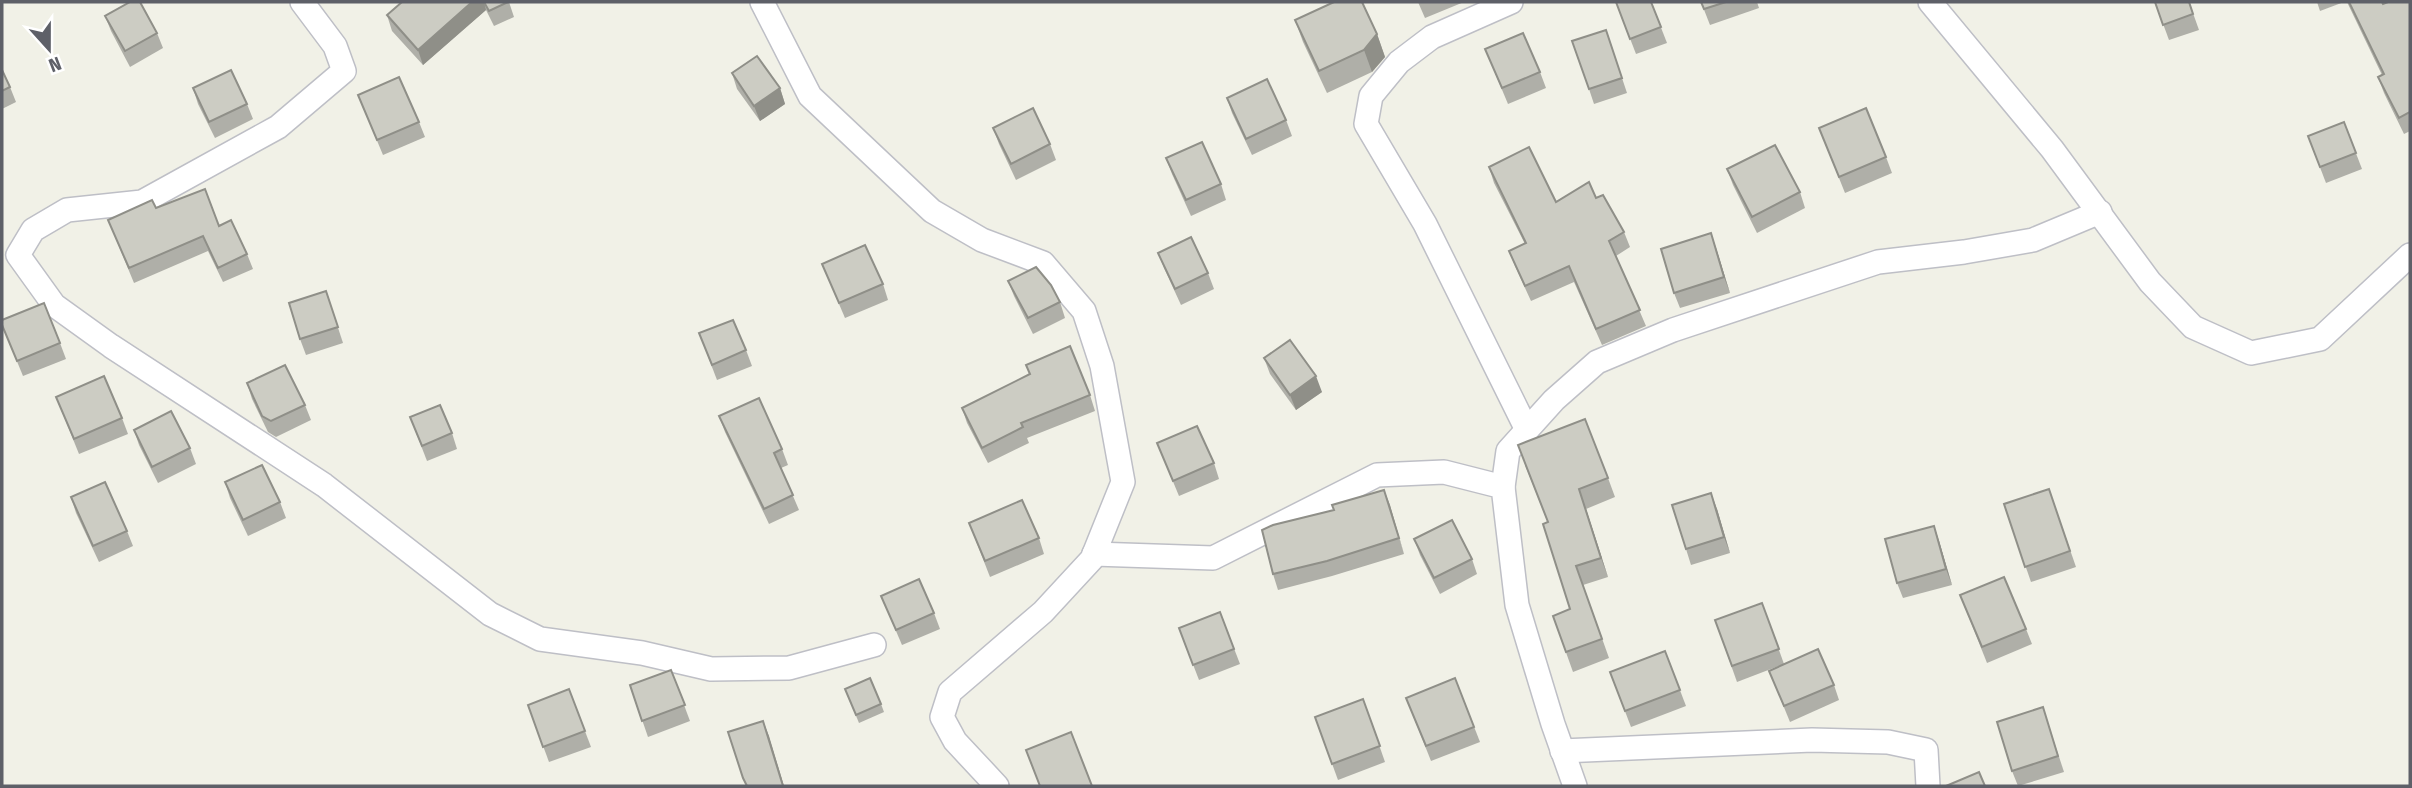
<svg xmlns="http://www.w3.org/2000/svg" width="2412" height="788" viewBox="0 0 2412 788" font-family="'Fira Sans Condensed',sans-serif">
<rect width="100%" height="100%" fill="#f1f1e7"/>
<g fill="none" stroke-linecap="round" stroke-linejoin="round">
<g stroke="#bebfc6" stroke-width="26">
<g id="street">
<polyline points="302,2 335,46 344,71 278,127 142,202 67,210 33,230 18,255 54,305 111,346 324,485 490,614 540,639 642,653 711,669 789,668 874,645"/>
<polyline points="762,2 810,96 932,211 982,240 1043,263 1084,311 1102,366 1123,482 1092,559 1043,612 950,692 942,717 955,741 997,786"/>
<polyline points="1511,2 1432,37 1399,62 1371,96 1366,124 1425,224 1527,430"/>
<polyline points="1930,2 2052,149 2150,282 2193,327 2251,353 2320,339 2410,255"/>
<polyline points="1503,487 1508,451 1554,400 1597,362 1673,330 1878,262 1964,252 2033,240 2100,212"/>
<polyline points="1094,554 1213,558 1377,475 1444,472 1503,487 1517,605 1553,724 1575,786"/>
<polyline points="1562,751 1812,740 1888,742 1926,750 1928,786"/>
</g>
</g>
<use href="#street" stroke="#fff" stroke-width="23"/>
</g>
<g fill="#afafa8">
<polygon points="402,2 509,2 514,17 494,26 486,10 423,65 392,31 387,15"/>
<polygon points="1418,2 1464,2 1425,18"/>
<polygon points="1616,2 1651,2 1667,43 1636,54"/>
<polygon points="1701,2 1757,2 1759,8 1710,25"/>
<polygon points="2155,2 2189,2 2199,30 2169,40"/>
<polygon points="2317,2 2344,2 2320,11"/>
<polygon points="2347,2 2382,2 2383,4 2410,2 2410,131 2404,134 2384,93 2378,77 2382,75"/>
<polygon points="105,16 157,33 163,48 130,67 111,31"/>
<polygon points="1295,20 1377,34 1385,57 1372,72 1327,93 1303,42"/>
<polygon points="1606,30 1627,93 1594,104 1589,89"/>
<polygon points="1485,49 1540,72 1546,88 1508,104"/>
<polygon points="2,70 10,87 16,102 2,109"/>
<polygon points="732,73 780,88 785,104 760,121 737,89"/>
<polygon points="193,88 247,104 253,119 215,138 198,104"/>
<polygon points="358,95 419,122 425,137 383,155"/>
<polygon points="1227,98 1286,120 1292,136 1252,155 1232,113"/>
<polygon points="2344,122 2362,169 2326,183 2308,136"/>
<polygon points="993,128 1050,144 1056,160 1016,180 999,144"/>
<polygon points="1819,128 1886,157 1892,173 1845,193"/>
<polygon points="1166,158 1221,184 1226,200 1191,216 1172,174"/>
<polygon points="1489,167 1556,202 1596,198 1624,232 1630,247 1616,256 1646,326 1602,345 1574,282 1531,301 1515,266 1509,251 1525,244 1494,183"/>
<polygon points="1727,169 1800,192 1805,208 1757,233 1733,185"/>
<polygon points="156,208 219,226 247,254 253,269 223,282 208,251 134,283 108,220"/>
<polygon points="1716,248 1730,293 1680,308 1674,293"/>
<polygon points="1158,253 1208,273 1214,289 1181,305 1164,268"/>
<polygon points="822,264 883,284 888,300 845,318"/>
<polygon points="1008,281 1060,302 1065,318 1033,334 1014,296"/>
<polygon points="326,291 343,343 306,355 300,339"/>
<polygon points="2,325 60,343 66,359 23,376"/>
<polygon points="699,333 746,350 752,366 717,380"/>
<polygon points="1264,358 1322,392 1296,410 1270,374"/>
<polygon points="247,383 305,405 311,420 276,437 268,432 252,399"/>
<polygon points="1090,395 1095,411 1027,438 1029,443 988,463 967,423 962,408"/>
<polygon points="56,397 122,418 128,434 79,454"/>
<polygon points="719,416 782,449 788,465 781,468 799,510 769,524 725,432"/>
<polygon points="410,417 452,433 457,449 427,461"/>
<polygon points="134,430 190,448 196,464 158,483 139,445"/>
<polygon points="1157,443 1214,463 1219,479 1179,496"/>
<polygon points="1525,465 1608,478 1615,497 1586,509 1608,577 1583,585 1609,658 1573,672 1553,616 1570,609 1548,523"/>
<polygon points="225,482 280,502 286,518 248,536 230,498"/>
<polygon points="2049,489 2076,567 2031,582 2004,504"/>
<polygon points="1384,490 1404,554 1332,576 1278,590 1273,574 1334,510"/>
<polygon points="71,497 127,531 133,546 99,562 76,513"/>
<polygon points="1717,509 1730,553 1691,565 1686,549"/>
<polygon points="969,523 1039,538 1044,554 990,577"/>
<polygon points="1934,526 1939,541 1952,585 1903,598 1897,583"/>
<polygon points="1414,539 1472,559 1477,574 1440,594 1420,555"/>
<polygon points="1960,595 2026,629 2032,644 1987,663"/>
<polygon points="881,596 934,613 940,629 902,645"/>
<polygon points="1762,603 1784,664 1737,682 1715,620"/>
<polygon points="1220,612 1240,664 1199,680 1179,628"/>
<polygon points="1665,651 1686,706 1631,727 1610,672"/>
<polygon points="671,670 690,721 648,737 630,685"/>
<polygon points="1769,671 1834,685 1839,700 1790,722"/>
<polygon points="1455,678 1480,742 1431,761 1406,698"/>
<polygon points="569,689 591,747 549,762 528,705"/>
<polygon points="845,689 881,704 884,712 859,723"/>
<polygon points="1363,699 1385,762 1338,780 1315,717"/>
<polygon points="2048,723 2064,772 2018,786 2012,771"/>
</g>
<g fill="#8f8f88">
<polygon points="472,2 484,2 486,10 423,65 418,50"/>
<polygon points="1377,34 1385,57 1372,72 1364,50"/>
<polygon points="780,88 785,104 760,121 754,106"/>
<polygon points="1711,233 1716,248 1730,293 1724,277"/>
<polygon points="1316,376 1322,392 1296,410 1290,395"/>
<polygon points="1579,489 1586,509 1608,577 1601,558"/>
<polygon points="1384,490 1390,505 1404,554"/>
<polygon points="1711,493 1717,509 1730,553 1724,537"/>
<polygon points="1934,526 1939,541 1952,585 1946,569"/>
<polygon points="763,721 769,736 784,786 783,786"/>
</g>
<g fill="#ccccc3" stroke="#8f8f88" stroke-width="2">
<polygon points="130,2 140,2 157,33 125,51 105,16"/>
<polygon points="402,2 472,2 418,50 387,15"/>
<polygon points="484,2 508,2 489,11"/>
<polygon points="1334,2 1362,2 1377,34 1364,50 1319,71 1295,20"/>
<polygon points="1616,2 1651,2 1661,27 1630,39"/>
<polygon points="1701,2 1726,2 1704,9"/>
<polygon points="2155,2 2189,2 2193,14 2163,25"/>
<polygon points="2349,2 2382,2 2383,4 2388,2 2410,2 2410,112 2399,118 2378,77 2384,74"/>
<polygon points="1606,30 1622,78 1589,89 1572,41"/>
<polygon points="1523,33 1540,72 1502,88 1485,49"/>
<polygon points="757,56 780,88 754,106 732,73"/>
<polygon points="2,70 10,87 2,91"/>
<polygon points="231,70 247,104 209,122 193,88"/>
<polygon points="399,77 419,122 377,140 358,95"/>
<polygon points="1267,79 1286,120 1246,139 1227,98"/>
<polygon points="1033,108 1050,144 1011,164 993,128"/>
<polygon points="1866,108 1886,157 1839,177 1819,128"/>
<polygon points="2344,122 2356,153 2320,167 2308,136"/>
<polygon points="1202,142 1221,184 1186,200 1166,158"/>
<polygon points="1775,145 1800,192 1752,217 1727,169"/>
<polygon points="1529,147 1556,202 1589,182 1596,198 1603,195 1624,232 1609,241 1640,310 1596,329 1569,266 1525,286 1509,251 1526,243 1489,167"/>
<polygon points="205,189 219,226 231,220 247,254 218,268 203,236 129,268 108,220 152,200 156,208"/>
<polygon points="1711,233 1724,277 1674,293 1661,249"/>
<polygon points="1191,237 1208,273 1175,289 1158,253"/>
<polygon points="865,245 883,284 839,303 822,264"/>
<polygon points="1036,267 1051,285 1060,302 1028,318 1008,281"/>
<polygon points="326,291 338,327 300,339 289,303"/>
<polygon points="44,303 60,343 17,361 2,325 2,320"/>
<polygon points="733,320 746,350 712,365 699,333"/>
<polygon points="1290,340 1316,376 1290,395 1264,358"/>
<polygon points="1070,346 1090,395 1021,423 1023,427 982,448 962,408 1030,374 1026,365"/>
<polygon points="285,365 305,405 271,421 262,416 247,383"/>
<polygon points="104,376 122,418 74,439 56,397"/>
<polygon points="759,398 782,449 774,453 793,495 764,509 719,416"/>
<polygon points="440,405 452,433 422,446 410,417"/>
<polygon points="171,411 190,448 152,467 134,430"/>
<polygon points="1585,419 1608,478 1579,489 1601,558 1576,566 1602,639 1566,652 1553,616 1570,609 1543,524 1548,522 1518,445"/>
<polygon points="1197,426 1214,463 1173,481 1157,443"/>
<polygon points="262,465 280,502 243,520 225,482"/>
<polygon points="105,482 127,531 93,546 71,497"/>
<polygon points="2049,489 2070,551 2025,567 2004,504"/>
<polygon points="1384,490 1399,538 1327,561 1273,574 1262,530 1273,525 1334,510 1332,505"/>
<polygon points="1711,493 1724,537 1686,549 1672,505"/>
<polygon points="1022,500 1039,538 985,561 969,523"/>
<polygon points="1452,520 1472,559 1434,578 1414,539"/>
<polygon points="1934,526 1946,569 1897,583 1885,539"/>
<polygon points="2004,577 2026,629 1982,647 1960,595"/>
<polygon points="919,579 934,613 896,630 881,596"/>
<polygon points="1762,603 1779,649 1732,666 1715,620"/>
<polygon points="1220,612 1234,649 1193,665 1179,628"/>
<polygon points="1818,649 1834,685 1784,706 1769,671"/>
<polygon points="1665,651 1680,690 1625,711 1610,672"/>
<polygon points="671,670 685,705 642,721 630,685"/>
<polygon points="870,678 881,704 856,715 845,689"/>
<polygon points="1455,678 1474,727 1426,746 1406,698"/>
<polygon points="569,689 585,731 543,747 528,705"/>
<polygon points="1363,699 1380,746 1332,764 1315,717"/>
<polygon points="2043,707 2058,756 2012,771 1997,722"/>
<polygon points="763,721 783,786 747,786 743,778 728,732"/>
<polygon points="1071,732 1092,786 1040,786 1026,750"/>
<polygon points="1979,772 1985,786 1946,786"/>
</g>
<rect width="2412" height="788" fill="none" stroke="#5e6068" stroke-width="7"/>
<g transform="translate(49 49) rotate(159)" stroke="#ffffff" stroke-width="5" paint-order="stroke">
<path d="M0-5L12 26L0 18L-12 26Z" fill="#5e6068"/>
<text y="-10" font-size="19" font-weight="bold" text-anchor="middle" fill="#5e6068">N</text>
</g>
</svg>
